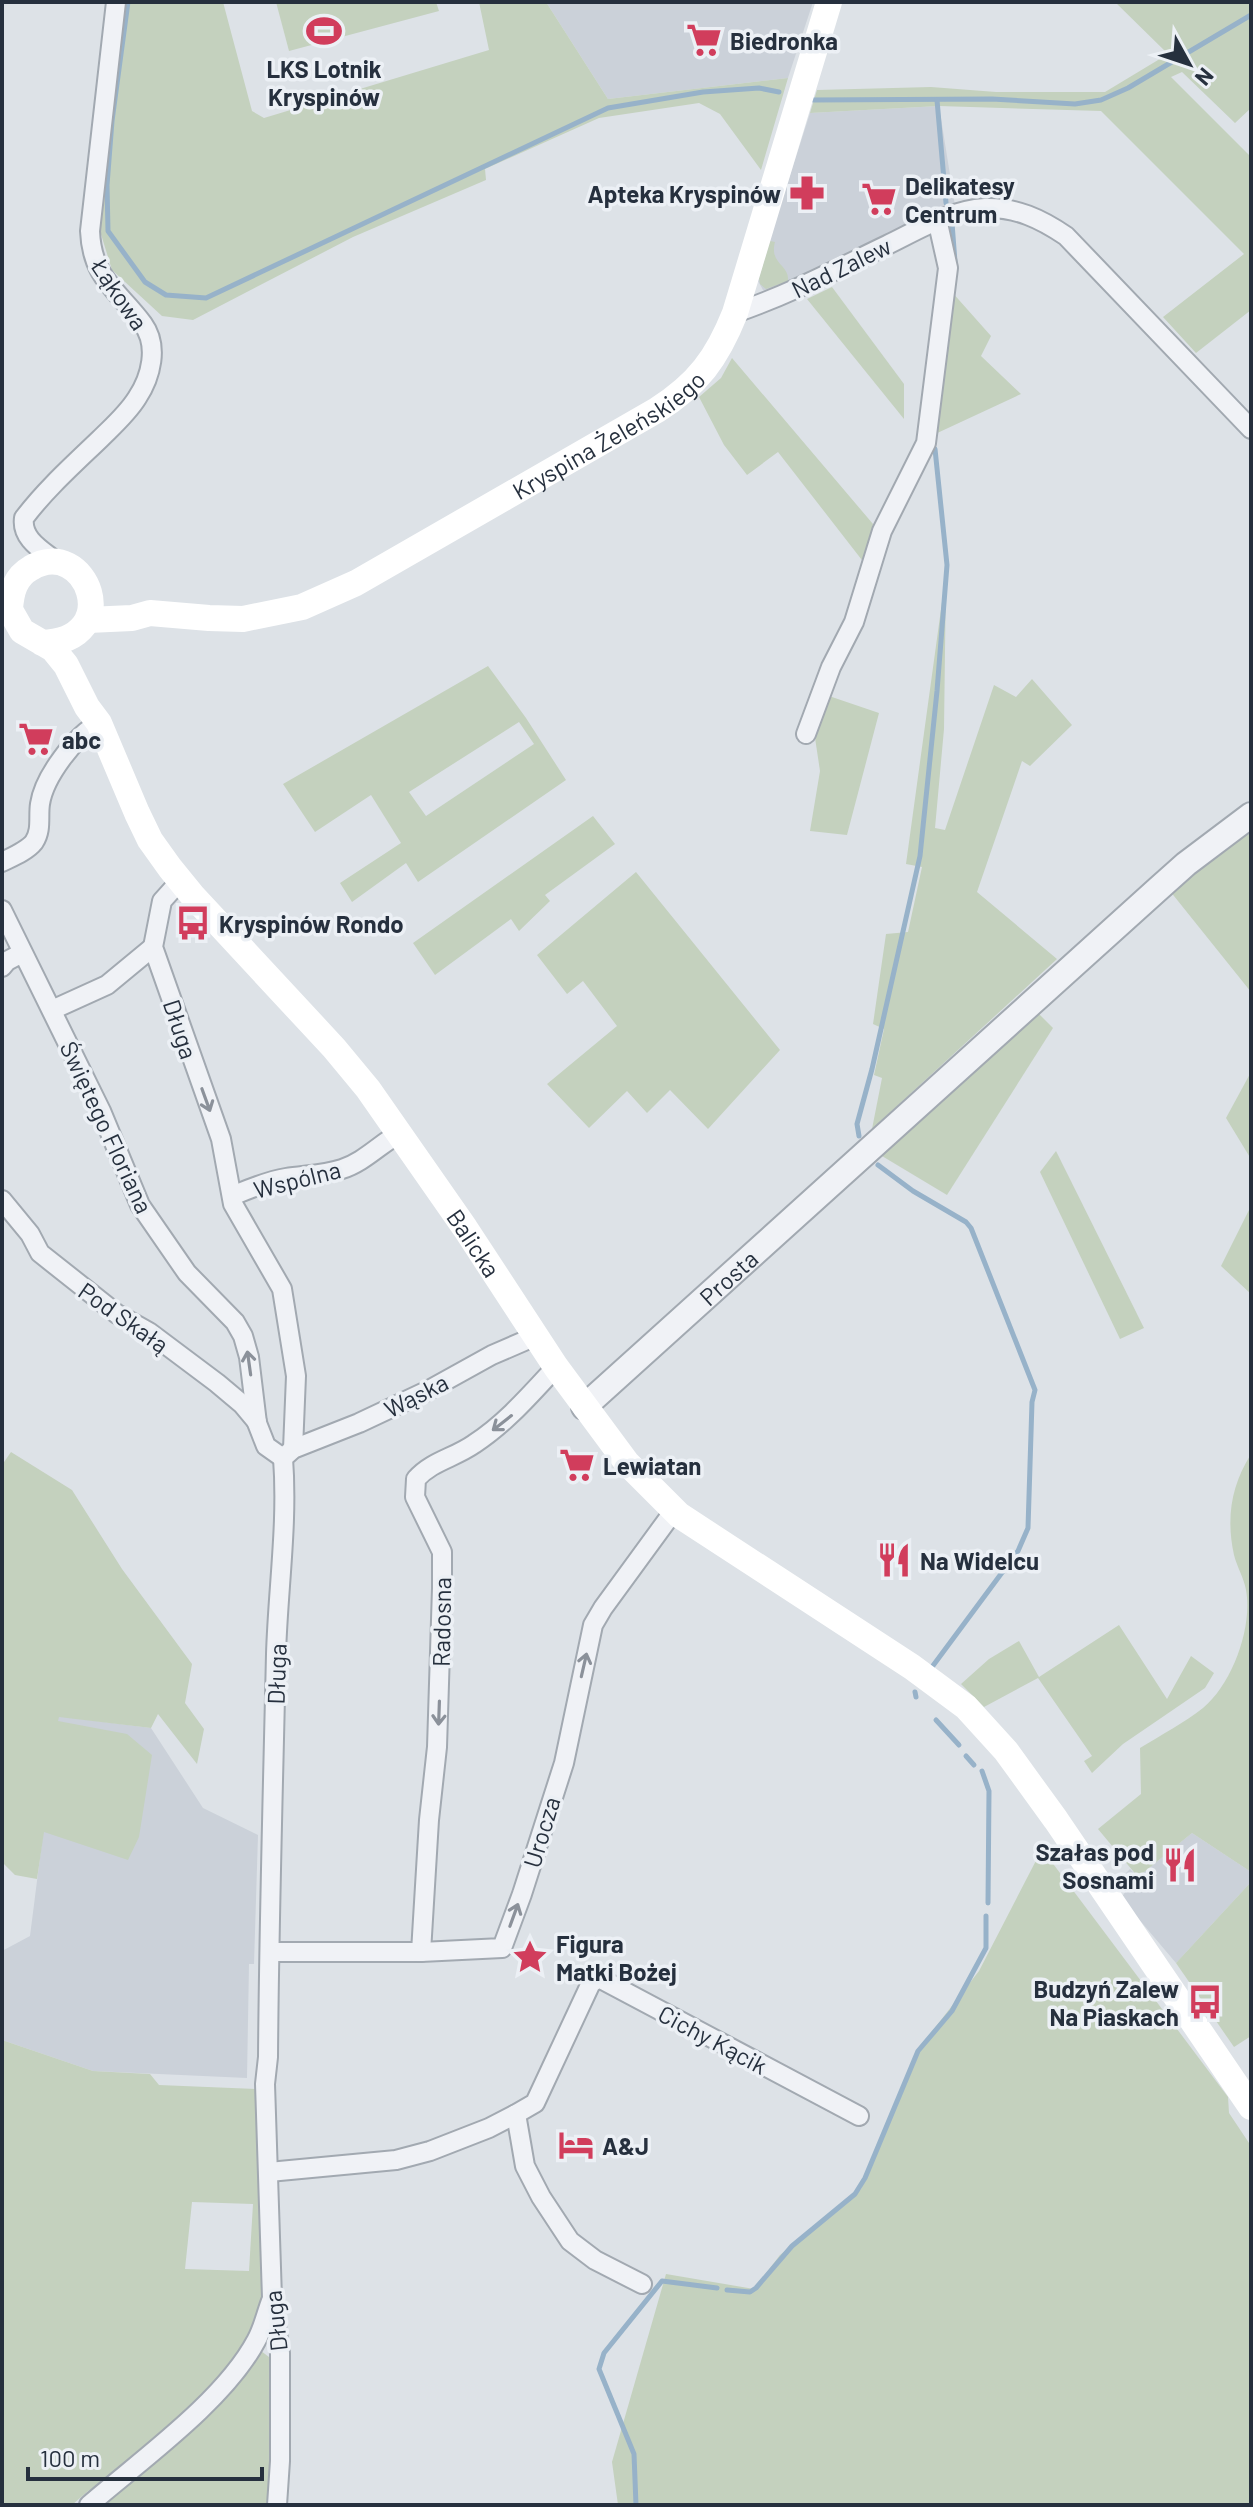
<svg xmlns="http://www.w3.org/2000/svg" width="1253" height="2507" viewBox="0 0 1253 2507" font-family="Barlow,sans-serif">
<rect width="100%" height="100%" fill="#dde2e7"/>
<g fill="#cbd1d9">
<polygon points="546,2 813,2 788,78 608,99"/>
<polygon points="939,106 955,206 829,265 773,289 763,290 757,279 810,113"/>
<polygon points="58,1716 151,1728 203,1808 258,1835 254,1964 249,1964 247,2078 93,2071 2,2040 2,1951 30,1936"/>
<polygon points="1192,1833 1251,1872 1251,1882 1176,1963 1121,1898 1126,1891 1119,1880 1130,1869 1138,1877"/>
</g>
<g fill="#c4d1be" fill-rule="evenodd">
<polygon points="120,2 223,2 252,111 264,118 489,50 479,2 546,2 608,99 788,78 761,170 720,114 699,103 599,118 485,169 486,180 353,237 193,320 162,316 112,270 100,231 101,198"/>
<polygon points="276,2 436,2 439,11 289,51"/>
<polygon points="1115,2 1251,2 1251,108 1235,123 1182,72 1171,77 1251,157 1251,310 1196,353 1163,317 1244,254 1101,111 939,106 810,113 817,90 931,87 996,92 1105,92 1168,54"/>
<path d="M770 241 775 242C769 264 790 265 788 281L766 289 760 284 759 278Z"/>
<polygon points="832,287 904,384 904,419 807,299"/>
<polygon points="951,291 991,336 981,356 1021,394 933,435"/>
<polygon points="732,358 873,524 865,564 778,452 747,475 724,445 699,397 721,378"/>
<polygon points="946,573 944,729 935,828 945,830 994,685 1016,697 1032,679 1072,725 1030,766 1022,761 977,892 1057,959 872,1129 882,1078 874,1075 884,1029 873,1024 886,934 908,932 922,867 906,864"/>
<path d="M488 666 526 718 566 780 418 882 406 863 352 902 340 883 401 843 371 795 315 832 283 784ZM519 722 534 744 426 816 409 792Z"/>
<polygon points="829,696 879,713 847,835 810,831 820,771 814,731"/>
<polygon points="593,816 615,844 545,895 550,901 519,931 511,919 435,975 413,943"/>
<polygon points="1251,829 1251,992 1170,891"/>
<polygon points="636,872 780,1050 708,1129 670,1090 647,1113 627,1091 589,1128 547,1084 617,1026 583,981 567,994 537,955"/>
<polygon points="1035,1010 1053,1028 947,1195 882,1156"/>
<polygon points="1251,1072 1251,1159 1226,1118"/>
<polygon points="1056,1151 1144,1328 1120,1339 1040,1172"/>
<polygon points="1251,1206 1251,1294 1221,1266"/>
<polygon points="11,1452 72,1490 122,1569 192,1664 185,1703 204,1729 197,1764 158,1714 151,1728 59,1717 58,1721 127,1734 152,1755 139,1837 128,1860 44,1832 37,1879 15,1875 2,1862 2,1465"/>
<path d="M1251 1454V1497L1249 1502 1251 1524V1872L1192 1833 1138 1877 1098 1829 1141 1794 1140 1748C1161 1735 1184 1723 1203 1708 1232 1684 1253 1627 1246 1590 1244 1578 1237 1567 1234 1555 1226 1518 1231 1486 1251 1454Z"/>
<polygon points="1119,1625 1167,1699 1191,1656 1214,1673 1205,1688 1123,1744 1092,1773 1084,1761 1092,1756 1038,1678 984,1707 961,1684 989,1659 1019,1641 1039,1677"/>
<polygon points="1042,1849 1228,2097 1229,2113 1251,2146 1251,2505 618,2505 612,2462 666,2274 754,2289 780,2255 861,2189 920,2047 979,1971"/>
<polygon points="1251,1882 1251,2036 1234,2047 1176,1963"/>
<path d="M2 2040 93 2071 150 2074 159 2085 256 2089 266 2285 251 2339 204 2399 121 2470 88 2491 72 2505H2ZM192 2202 253 2204 249 2271 185 2269Z"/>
<polygon points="261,2351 273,2360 272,2505 100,2505"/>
</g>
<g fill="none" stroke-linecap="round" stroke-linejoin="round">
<g stroke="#97b2c9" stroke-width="5">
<polyline points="128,2 112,121 107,185 108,231 145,282 166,295 206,298 608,108 703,92 759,88 779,92"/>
<polyline points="813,100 992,99 1075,104 1101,100 1128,88 1251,15"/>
<polyline points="937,100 946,203"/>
<polyline points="952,223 955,262"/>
<polyline points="859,1136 857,1124 872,1069 920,856 937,691 947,565 935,449"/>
<polyline points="878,1165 913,1191 966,1222 971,1228 1035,1390 1032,1402 1028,1528 1018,1551 932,1667"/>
<polyline points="915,1692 916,1697"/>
<polyline points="936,1720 959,1745"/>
<polyline points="966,1756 974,1765"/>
<polyline points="982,1771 989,1791 988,1903"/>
<polyline points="727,2290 750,2292 756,2288 792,2246 855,2194 865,2178 918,2051 952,2011 986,1948 986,1916"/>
<polyline points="636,2505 634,2454 599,2369 604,2353 662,2281 717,2288"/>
</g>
<g stroke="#a2a9b1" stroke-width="22">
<g id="minor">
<path d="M735 313C788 295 837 269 887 245 918 230 950 210 985 208 1016 207 1041 219 1066 236L1251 429"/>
<path d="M57 562C42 550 21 539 24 518 46 489 74 464 100 439 113 426 127 414 137 398 151 377 159 346 143 324 118 290 92 279 90 231L116 2"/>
<polyline points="806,734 831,667 854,622 882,531 926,443 948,268 937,219"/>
<path d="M2 862C12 857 27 851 34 842 42 830 38 817 40 804 44 777 75 736 99 723"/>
<polyline points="180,881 162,901 153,947 221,1139 233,1204 282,1289 296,1376 293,1449"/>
<polyline points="2,910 101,1111 140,1205 187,1273 235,1322 243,1336 249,1357 257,1423 266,1446 283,1458"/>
<polyline points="2,967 7,961 22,953"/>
<polyline points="52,1010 107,985 153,947"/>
<path d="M232 1196C249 1189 267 1181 286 1178 305 1175 323 1175 342 1169 364 1162 380 1144 400 1133"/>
<polyline points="2,1200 30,1234 40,1253 117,1314 149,1332 217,1383 242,1404 257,1422"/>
<polyline points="270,1952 421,1952 502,1948 522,1894 564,1763 593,1625 603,1608 668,1519 679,1515"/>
<path d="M421 1952 429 1820 437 1747 442 1588V1552L415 1497 416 1479C432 1461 454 1458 474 1444 506 1423 530 1395 556 1367"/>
<polyline points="516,2114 525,2166 541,2197 570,2241 595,2260 642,2284"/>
<polyline points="269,2172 396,2160 430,2151 489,2128 516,2114 535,2103 591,1983 599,1978 859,2116"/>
<path d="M89 2505C141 2460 224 2401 256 2341 263 2329 266 2314 271 2301"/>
<path d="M277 2505 280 2461V2353L272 2298 265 2084 268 2057C269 1922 273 1788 276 1654 278 1588 288 1523 283 1458L293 1449 359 1423 427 1391 492 1355 536 1336"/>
</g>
</g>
<g stroke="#a2a9b1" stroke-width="28">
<g id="tertiary">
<path id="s1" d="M584 1407 1158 889 1186 864 1251 815"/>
</g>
</g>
<use href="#minor" stroke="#f0f2f6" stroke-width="18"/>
<use href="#tertiary" stroke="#f0f2f6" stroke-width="24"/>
<g stroke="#fff" stroke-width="26">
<path id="s2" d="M88 620 132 618 150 613 209 618 243 619 302 607 356 583 657 410C698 384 717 358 735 313L829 2"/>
<path id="s3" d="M42 643C127 640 86 535 31 568 15 577 11 592 10 610L22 631 53 649 66 665 87 707 99 723 137 813 150 840 170 868 192 895 334 1048 368 1089 465 1228 556 1367 627 1463 679 1515 912 1667 966 1707 1006 1751 1056 1820 1251 2107"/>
</g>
</g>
<defs><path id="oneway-shaft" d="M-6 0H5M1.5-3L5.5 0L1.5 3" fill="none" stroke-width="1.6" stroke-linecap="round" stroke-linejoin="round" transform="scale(2)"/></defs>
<g stroke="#8b919a">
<use href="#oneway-shaft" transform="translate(206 1100) rotate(70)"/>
<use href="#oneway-shaft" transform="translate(249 1363) rotate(-98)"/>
<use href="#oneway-shaft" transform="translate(502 1423) rotate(142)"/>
<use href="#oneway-shaft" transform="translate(584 1665) rotate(-77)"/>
<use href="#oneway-shaft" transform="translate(439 1713) rotate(92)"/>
<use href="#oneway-shaft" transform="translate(514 1915) rotate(-70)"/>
</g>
<defs>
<g id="stadium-bare" transform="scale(2.76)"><path d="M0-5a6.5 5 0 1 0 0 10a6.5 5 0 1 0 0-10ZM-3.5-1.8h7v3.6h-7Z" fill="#d13d5c" stroke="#ecf0f5" stroke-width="2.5" paint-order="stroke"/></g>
<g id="supermarket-bare" transform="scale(2.76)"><path d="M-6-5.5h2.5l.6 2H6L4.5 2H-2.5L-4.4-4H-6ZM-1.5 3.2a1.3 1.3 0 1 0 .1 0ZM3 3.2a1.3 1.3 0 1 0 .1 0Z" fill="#d13d5c" stroke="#ecf0f5" stroke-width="2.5" paint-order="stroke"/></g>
<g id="pharmacy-bare" transform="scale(2.76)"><path d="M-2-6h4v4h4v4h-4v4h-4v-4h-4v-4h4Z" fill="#d13d5c" stroke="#ecf0f5" stroke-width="2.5" paint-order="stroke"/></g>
<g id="bus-bare" transform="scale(2.76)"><path d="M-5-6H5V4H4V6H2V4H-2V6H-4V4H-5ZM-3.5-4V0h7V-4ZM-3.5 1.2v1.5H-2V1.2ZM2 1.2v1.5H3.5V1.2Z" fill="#d13d5c" stroke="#ecf0f5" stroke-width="2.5" paint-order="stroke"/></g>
<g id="restaurant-bare" transform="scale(2.76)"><path d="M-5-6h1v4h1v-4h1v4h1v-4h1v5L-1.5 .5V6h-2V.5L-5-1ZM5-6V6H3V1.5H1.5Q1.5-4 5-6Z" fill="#d13d5c" stroke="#ecf0f5" stroke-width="2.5" paint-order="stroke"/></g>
<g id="sight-bare" transform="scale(2.76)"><path d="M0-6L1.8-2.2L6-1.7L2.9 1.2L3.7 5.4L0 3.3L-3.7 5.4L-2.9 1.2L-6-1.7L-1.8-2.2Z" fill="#d13d5c" stroke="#ecf0f5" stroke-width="2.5" paint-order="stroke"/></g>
<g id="hotel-bare" transform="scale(2.76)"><path d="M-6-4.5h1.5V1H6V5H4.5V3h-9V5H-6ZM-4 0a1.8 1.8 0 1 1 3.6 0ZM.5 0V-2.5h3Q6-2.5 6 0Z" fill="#d13d5c" stroke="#ecf0f5" stroke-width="2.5" paint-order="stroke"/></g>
</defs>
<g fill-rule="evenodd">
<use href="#stadium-bare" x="324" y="31"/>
<use href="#supermarket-bare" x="704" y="40"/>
<use href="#pharmacy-bare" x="807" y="193"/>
<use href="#supermarket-bare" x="879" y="199"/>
<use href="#supermarket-bare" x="36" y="739"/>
<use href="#bus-bare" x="193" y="923"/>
<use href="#supermarket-bare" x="577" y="1465"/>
<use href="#restaurant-bare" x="894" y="1560"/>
<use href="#restaurant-bare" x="1180" y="1865"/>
<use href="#sight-bare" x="530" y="1957"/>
<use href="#bus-bare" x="1205" y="2002"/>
<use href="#hotel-bare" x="576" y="2145"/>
</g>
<g text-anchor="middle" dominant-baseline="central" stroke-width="7" stroke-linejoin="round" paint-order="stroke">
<g font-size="24" font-weight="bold" fill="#26303e" stroke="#ecf0f5" text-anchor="start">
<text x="730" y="40">Biedronka</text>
<text x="324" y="68" text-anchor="middle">LKS Lotnik<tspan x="324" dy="28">Kryspinów</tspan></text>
<text x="905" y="185">Delikatesy<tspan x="905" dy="28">Centrum</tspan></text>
<text x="781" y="193" text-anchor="end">Apteka Kryspinów</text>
<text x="62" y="739">abc</text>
<text x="219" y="923">Kryspinów Rondo</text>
<text x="603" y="1465">Lewiatan</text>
<text x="920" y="1560">Na Widelcu</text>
<text x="1154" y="1851" text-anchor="end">Szałas pod<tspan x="1154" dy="28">Sosnami</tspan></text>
<text x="556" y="1943">Figura<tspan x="556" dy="28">Matki Bożej</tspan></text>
<text x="1179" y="1988" text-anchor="end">Budzyń Zalew<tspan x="1179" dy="28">Na Piaskach</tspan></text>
<text x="602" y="2145">A&amp;J</text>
</g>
<g font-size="24" fill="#26303e" stroke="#ecf0f5">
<text transform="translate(841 267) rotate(-26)">Nad Zalew</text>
<text transform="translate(120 294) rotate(56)">Łąkowa</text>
<text stroke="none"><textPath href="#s2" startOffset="568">Kryspina Żeleńskiego</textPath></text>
<text transform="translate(181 1029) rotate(72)">Długa</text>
<text transform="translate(107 1127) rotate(65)">Świętego Floriana</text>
<text transform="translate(297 1179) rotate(-14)">Wspólna</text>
<text stroke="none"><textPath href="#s3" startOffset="998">Balicka</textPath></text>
<text stroke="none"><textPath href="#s1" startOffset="194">Prosta</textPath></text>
<text transform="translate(124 1317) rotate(35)">Pod Skałą</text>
<text transform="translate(416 1395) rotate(-27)">Wąska</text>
<text transform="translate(441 1622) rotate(-89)">Radosna</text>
<text transform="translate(276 1674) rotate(-88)">Długa</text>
<text transform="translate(541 1832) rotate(-73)">Urocza</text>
<text transform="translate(713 2039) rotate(28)">Cichy Kącik</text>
<text transform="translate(275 2321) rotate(-96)">Długa</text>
</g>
</g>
<rect width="1253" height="2507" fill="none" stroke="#26303e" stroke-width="8"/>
<g transform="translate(1189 64) rotate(130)" stroke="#ecf0f5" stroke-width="6" paint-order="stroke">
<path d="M0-6L14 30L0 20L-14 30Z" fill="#26303e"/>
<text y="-12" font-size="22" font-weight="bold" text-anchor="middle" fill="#26303e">N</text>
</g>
<path d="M28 2467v12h234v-12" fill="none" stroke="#26303e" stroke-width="4"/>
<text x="40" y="2467" font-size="24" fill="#26303e" stroke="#ecf0f5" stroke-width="6" paint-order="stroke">100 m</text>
</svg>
